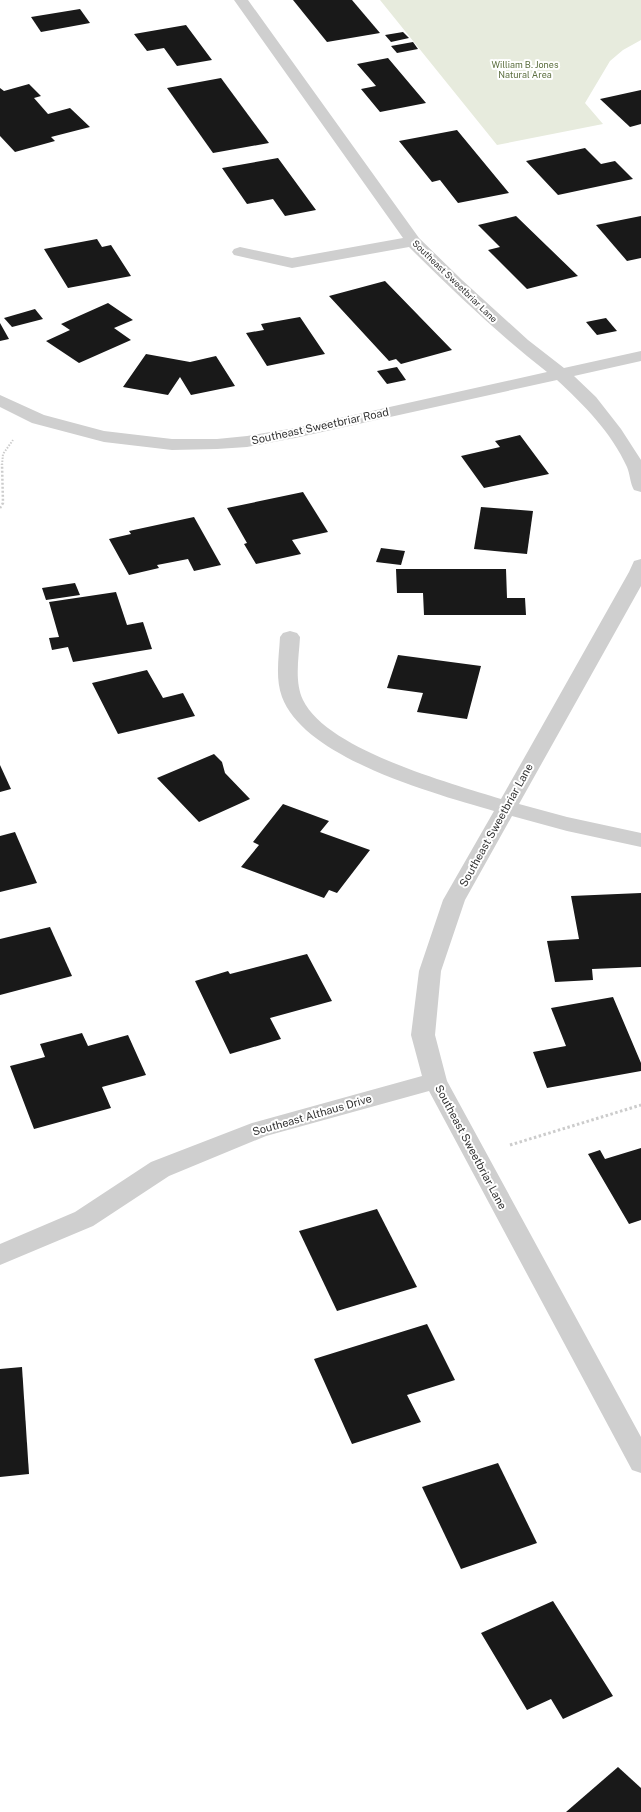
<svg xmlns="http://www.w3.org/2000/svg" width="641" height="1812" viewBox="0 0 641 1812" font-family="'Public Sans',sans-serif">
<rect width="100%" height="100%" fill="#fff"/>
<polygon fill="#e7ebdd" points="380,0 641,0 641,40 623,50 610,61 585,103 603,124 497,145"/>
<g fill="#191919">
<polygon points="293,0 352,0 380,33 327,42"/>
<polygon points="80,9 90,23 41,32 31,17"/>
<polygon points="186,25 212,60 177,66 164,48 147,51 134,34"/>
<polygon points="403,32 409,38 391,42 385,35"/>
<polygon points="413,42 418,49 397,53 391,46"/>
<polygon points="388,58 426,103 380,112 361,89 376,86 357,64"/>
<polygon points="221,78 269,143 213,153 167,88"/>
<polygon points="29,84 41,96 34,98 48,114 70,108 90,127 51,137 55,141 15,152 0,136 0,88 4,91"/>
<polygon points="641,90 641,124 630,127 600,99"/>
<polygon points="457,130 509,193 458,203 440,180 432,182 399,141"/>
<polygon points="585,148 601,164 615,161 633,179 558,195 526,161"/>
<polygon points="278,158 316,210 285,216 273,199 247,204 222,168"/>
<polygon points="516,216 578,276 527,289 488,250 500,247 478,225"/>
<polygon points="641,216 641,258 627,261 596,225"/>
<polygon points="97,239 102,247 111,245 131,276 68,288 44,249"/>
<polygon points="385,281 452,350 401,364 396,359 389,361 329,296"/>
<polygon points="108,303 133,320 114,328 131,340 79,363 46,341 70,330 61,324"/>
<polygon points="35,309 43,319 12,327 4,318"/>
<polygon points="300,317 325,354 267,366 246,333 264,330 261,324"/>
<polygon points="606,318 617,331 597,335 586,322"/>
<polygon points="0,323 9,339 0,341"/>
<polygon points="146,354 190,362 216,356 235,386 191,395 180,377 168,395 123,387"/>
<polygon points="397,367 406,380 387,384 377,371"/>
<polygon points="520,435 549,474 484,488 461,456 500,447 495,441"/>
<polygon points="303,492 328,532 292,540 301,554 256,564 244,544 247,543 227,508"/>
<polygon points="481,507 533,511 527,554 474,549"/>
<polygon points="194,517 221,565 194,571 188,559 157,565 159,568 129,575 109,539 131,534 129,531"/>
<polygon points="381,548 405,551 401,565 376,562"/>
<polygon points="396,569 506,569 507,598 525,598 526,615 424,615 423,593 397,593"/>
<polygon points="75,583 80,595 46,600 42,588"/>
<polygon points="116,592 127,625 143,622 152,649 73,662 68,647 52,650 49,638 59,637 49,602"/>
<polygon points="398,655 481,666 467,719 417,712 423,693 387,688"/>
<polygon points="147,670 163,698 183,693 195,716 118,734 92,683"/>
<polygon points="214,754 222,762 225,773 250,799 199,822 157,778"/>
<polygon points="0,765 11,789 0,792"/>
<polygon points="283,804 329,821 320,832 370,850 337,893 329,890 324,898 241,867 259,845 253,842"/>
<polygon points="15,832 37,883 0,892 0,836"/>
<polygon points="641,893 641,967 592,969 593,980 555,982 547,941 579,939 571,896"/>
<polygon points="50,927 72,976 0,995 0,939"/>
<polygon points="307,954 332,1001 270,1018 281,1039 230,1054 195,981 228,971 230,974"/>
<polygon points="613,997 641,1063 641,1071 547,1088 533,1052 566,1046 551,1008"/>
<polygon points="82,1033 88,1046 128,1035 146,1075 102,1087 111,1108 34,1129 10,1066 45,1057 40,1044"/>
<polygon points="641,1148 641,1220 629,1224 588,1154 600,1150 605,1159"/>
<polygon points="377,1209 417,1287 337,1311 299,1231"/>
<polygon points="427,1324 455,1380 407,1395 421,1422 352,1444 314,1359"/>
<polygon points="22,1367 29,1474 0,1477 0,1369"/>
<polygon points="498,1463 537,1543 461,1569 422,1487"/>
<polygon points="553,1601 613,1696 563,1719 551,1699 527,1710 481,1633"/>
<polygon points="618,1767 641,1788 641,1812 566,1812"/>
</g>
<g fill="none" stroke-linecap="round" stroke-linejoin="round">
<polyline stroke="#ccc" stroke-width="2" stroke-dasharray="1.5 1.5" stroke-linecap="butt" points="2,465 3,454 13,440"/>
<polyline stroke="#ccc" stroke-width="2.5" stroke-dasharray="2 2" stroke-linecap="butt" points="0,508 3,503 2,464"/>
<polyline stroke="#ccc" stroke-width="3" stroke-dasharray="2.5 2.5" stroke-linecap="butt" points="510,1145 641,1105"/>
<g fill="#cfcfcf" fill-rule="evenodd">
<path d="M234 0H248L419 238 462 280 528 340 564 368 641 351V361L574 376 596 397 621 429 641 460V492L634 490C630 483 630 474 627 467 612 433 583 404 557 380L295 438 247 447 217 449 172 450 104 442 32 423 0 407V395L44 415 104 431 172 439H217L247 436 295 428 547 372C498 334 453 291 409 247L292 268 234 255 232 252 234 249 240 247 292 258 403 238Z"/>
<path d="M641 559V586L519 804 567 817 641 833V847L567 831 512 816 465 900 441 971 435 1035 447 1081 641 1437V1473L632 1470 429 1091 266 1136 169 1176 93 1226 0 1265V1244L75 1212 151 1162 252 1123 422 1076 411 1035 419 971 443 900 494 811C436 794 305 759 282 697 275 678 279 657 280 637L283 633 290 631 297 633 300 637C299 657 294 681 303 700 327 750 450 783 501 799L629 572 634 561Z"/>
</g>
</g>
<g text-anchor="middle" dominant-baseline="central" stroke-width="4" stroke-linejoin="round" paint-order="stroke">
<g font-size="9" fill="#5b6e3e" stroke="#fff">
<text x="525" y="64">William B. Jones<tspan x="525" dy="10">Natural Area</tspan></text>
</g>
<g font-size="9" fill="#323232" stroke="#fff">
<text transform="translate(455 281) rotate(44)">Southeast Sweetbriar Lane</text>
</g>
<g font-size="11" fill="#323232" stroke="#fff">
<text transform="translate(320 426) rotate(-12)">Southeast Sweetbriar Road</text>
<text transform="translate(496 825) rotate(-61)">Southeast Sweetbriar Lane</text>
<text transform="translate(312 1115) rotate(-16)">Southeast Althaus Drive</text>
<text transform="translate(471 1147) rotate(62)">Southeast Sweetbriar Lane</text>
</g>
</g>
</svg>
